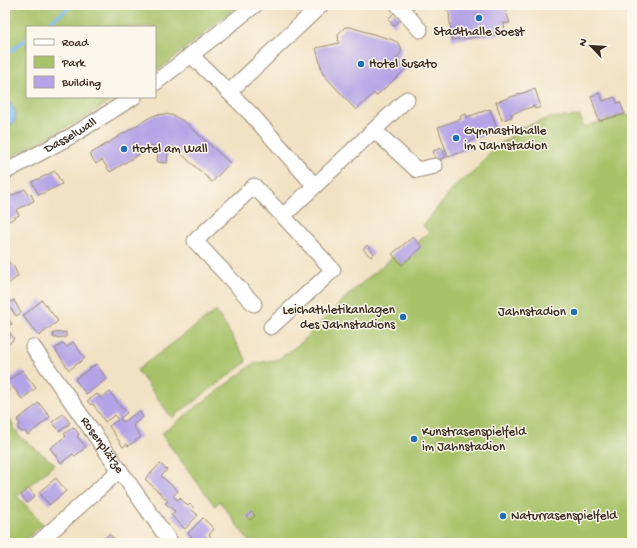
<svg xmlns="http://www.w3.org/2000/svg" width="637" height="548" viewBox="0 0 637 548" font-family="'Gochi Hand',sans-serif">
<rect width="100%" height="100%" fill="#fbf7ec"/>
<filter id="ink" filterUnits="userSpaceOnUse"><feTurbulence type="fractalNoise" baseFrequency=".025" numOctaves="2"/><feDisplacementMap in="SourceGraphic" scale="8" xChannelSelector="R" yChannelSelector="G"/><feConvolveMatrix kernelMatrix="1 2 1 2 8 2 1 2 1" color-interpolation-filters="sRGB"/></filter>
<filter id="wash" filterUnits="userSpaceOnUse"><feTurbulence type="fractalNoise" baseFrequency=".012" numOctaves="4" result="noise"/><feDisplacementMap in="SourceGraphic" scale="16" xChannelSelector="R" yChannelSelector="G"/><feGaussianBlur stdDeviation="0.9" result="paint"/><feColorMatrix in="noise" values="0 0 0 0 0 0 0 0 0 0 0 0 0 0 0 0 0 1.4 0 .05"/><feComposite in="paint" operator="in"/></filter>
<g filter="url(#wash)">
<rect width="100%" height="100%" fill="#f2e2c4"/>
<g fill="#a8c269" stroke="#727644">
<polygon points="18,5 239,5 164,66 155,72 155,27 27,27 27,97 117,97 88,116 5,160 5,16"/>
<polygon points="625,114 632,117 632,543 250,543 220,501 215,506 161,434 253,364 279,359 302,342 349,294 394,256 402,265 422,247 418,242 429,232 423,225 459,182 474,172 491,151 523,127 549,118 580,116 584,127"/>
<polygon points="216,311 246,359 245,363 172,418 137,370"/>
<polygon points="5,410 19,436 55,464 17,496 43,524 22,543 5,543"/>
</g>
<polygon fill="#7bb9ee" stroke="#5b7286" points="5,102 10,103 16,112 15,122 6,128"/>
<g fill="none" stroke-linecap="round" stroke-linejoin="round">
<g stroke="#7bb9ee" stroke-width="3.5">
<polyline points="43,27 73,5"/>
<polyline points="5,55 27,39"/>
</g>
</g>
<g id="blocks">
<g fill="#b4a3e6">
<polygon points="407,5 417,5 411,10"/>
<polygon points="442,5 502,5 502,6 504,6 510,23 504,23 505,34 452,40 449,13"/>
<polygon points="395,12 401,19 394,26 388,19"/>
<polygon points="345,27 350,27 393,40 398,43 401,47 401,52 396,59 406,69 376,96 374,93 356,110 323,74 316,48 339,43 338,34"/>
<polygon points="535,89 541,107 535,109 534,106 511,114 512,117 502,120 496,102"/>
<polygon points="600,93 603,101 615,97 617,103 620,102 625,114 599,121 591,96"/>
<polygon points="490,109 498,131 467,142 470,149 448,157 438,127 461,119 460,116 466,114 467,117"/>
<polygon points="166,114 174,116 185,122 230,163 212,182 174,147 168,152 167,163 157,162 158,151 154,145 110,172 102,160 96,164 90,154 147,119 155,115"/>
<polygon points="442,148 446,157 436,161 433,151"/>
<polygon points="55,171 62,184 39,195 32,182"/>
<polygon points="25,189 28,195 31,194 34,201 16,210 19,215 6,223 7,225 5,227 5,196 7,200 10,199 9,197"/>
<polygon points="413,237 422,247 402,265 392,254"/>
<polygon points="367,245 374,253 371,257 363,249"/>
<polygon points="5,258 13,267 14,267 18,276 7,285 5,285"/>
<polygon points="14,300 21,313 16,316 8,304"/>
<polygon points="42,300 58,321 39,336 23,316"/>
<polygon points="5,313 12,324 6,327 14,339 5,347"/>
<polygon points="66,332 66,337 54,338 53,333"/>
<polygon points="73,342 85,358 69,370 55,349 63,343 67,347"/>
<polygon points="96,364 107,379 86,394 75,379"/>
<polygon points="22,370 36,388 22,399 13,387 8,391 5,388 5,383"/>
<polygon points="110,392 122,409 123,408 127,413 120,418 123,422 139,411 143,417 133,425 141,437 128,446 127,444 123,447 109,426 118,420 115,415 105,422 93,404 91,405 87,401 97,394 101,398"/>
<polygon points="39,403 50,417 28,435 25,431 22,432 19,430 18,427 20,424 17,420"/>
<polygon points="63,414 70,423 60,431 52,422"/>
<polygon points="73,427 79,434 77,436 86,447 75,456 73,454 61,463 50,448 66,436 64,434"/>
<polygon points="160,464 167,470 161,476 178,491 173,496 177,500 180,498 188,506 190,504 194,508 192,510 198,515 185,529 171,515 175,511 165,503 168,501 145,479"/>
<polygon points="56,478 66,491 49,505 39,492"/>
<polygon points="29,488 35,496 27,503 21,495"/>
<polygon points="252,512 255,516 250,520 246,516"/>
<polygon points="203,518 214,529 209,535 217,543 189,543 188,541 192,537 188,533"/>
<polygon points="109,534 119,543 99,543"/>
</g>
</g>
</g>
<g filter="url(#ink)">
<use href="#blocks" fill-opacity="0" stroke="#968671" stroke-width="1"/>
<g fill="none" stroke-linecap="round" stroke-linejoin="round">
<g stroke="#968671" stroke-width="17">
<g id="minor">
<polyline points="398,5 420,30"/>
<polyline points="191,55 251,114 315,186"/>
<polyline points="155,83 255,5"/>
<polyline points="229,92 321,5"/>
<polyline points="374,130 407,99"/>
<path id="s1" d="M5 172 73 135 134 97"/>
<polyline points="254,304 195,241 254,186 283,216 374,130 417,170 435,166"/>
<polyline points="271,327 333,270 283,216"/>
<path id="s2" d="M33 347 171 543"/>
<polyline points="38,543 120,470"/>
</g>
</g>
<use href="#minor" stroke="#fff" stroke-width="15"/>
</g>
</g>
<g fill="#1f6fb2" stroke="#fbf7ec" stroke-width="1.5">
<circle cx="479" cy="18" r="4"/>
<circle cx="361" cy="64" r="4"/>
<circle cx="456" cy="138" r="4"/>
<circle cx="124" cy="149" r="4"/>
<circle cx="574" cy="312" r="4"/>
<circle cx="403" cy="317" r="4"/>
<circle cx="414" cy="439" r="4"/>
<circle cx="503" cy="516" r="4"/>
</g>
<g text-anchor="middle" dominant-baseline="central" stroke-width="3" stroke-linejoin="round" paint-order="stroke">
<g font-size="13" fill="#3b2a1e" stroke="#fbf7ec" text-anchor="start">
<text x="479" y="32" text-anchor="middle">Stadthalle Soest</text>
<text x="369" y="64">Hotel Susato</text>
<text x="464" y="131">Gymnastikhalle<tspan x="464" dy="15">im Jahnstadion</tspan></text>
<text x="132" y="149">Hotel am Wall</text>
<text x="395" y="310" text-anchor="end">Leichathletikanlagen<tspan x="395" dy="15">des Jahnstadions</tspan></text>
<text x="566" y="312" text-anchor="end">Jahnstadion</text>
<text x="422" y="432">Kunstrasenspielfeld<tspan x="422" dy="15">im Jahnstadion</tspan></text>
<text x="511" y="516">Naturrasenspielfeld</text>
</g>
<g font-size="13" fill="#3b2a1e" stroke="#fbf7ec">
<text stroke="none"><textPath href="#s1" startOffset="75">Dasselwall</textPath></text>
<text stroke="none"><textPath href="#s2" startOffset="120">Rosenplätze</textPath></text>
</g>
</g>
<rect width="637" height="548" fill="none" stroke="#fbf7ec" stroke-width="20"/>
<rect x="26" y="26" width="130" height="72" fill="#fbf7ec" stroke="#aea59a"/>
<rect x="34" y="39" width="20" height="6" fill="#ffffff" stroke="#aea59a"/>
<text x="62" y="46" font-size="12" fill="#3b2a1e">Road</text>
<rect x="34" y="56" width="20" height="12" fill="#a8c269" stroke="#aea59a"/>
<text x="62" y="66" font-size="12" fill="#3b2a1e">Park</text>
<rect x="34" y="76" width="20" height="12" fill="#b4a3e6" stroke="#aea59a"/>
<text x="62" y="86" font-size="12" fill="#3b2a1e">Building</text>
<g transform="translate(591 46) rotate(295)" stroke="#fbf7ec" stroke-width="3" paint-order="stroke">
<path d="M0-3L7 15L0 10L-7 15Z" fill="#3b2a1e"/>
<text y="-6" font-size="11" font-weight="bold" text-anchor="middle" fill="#3b2a1e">N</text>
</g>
</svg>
